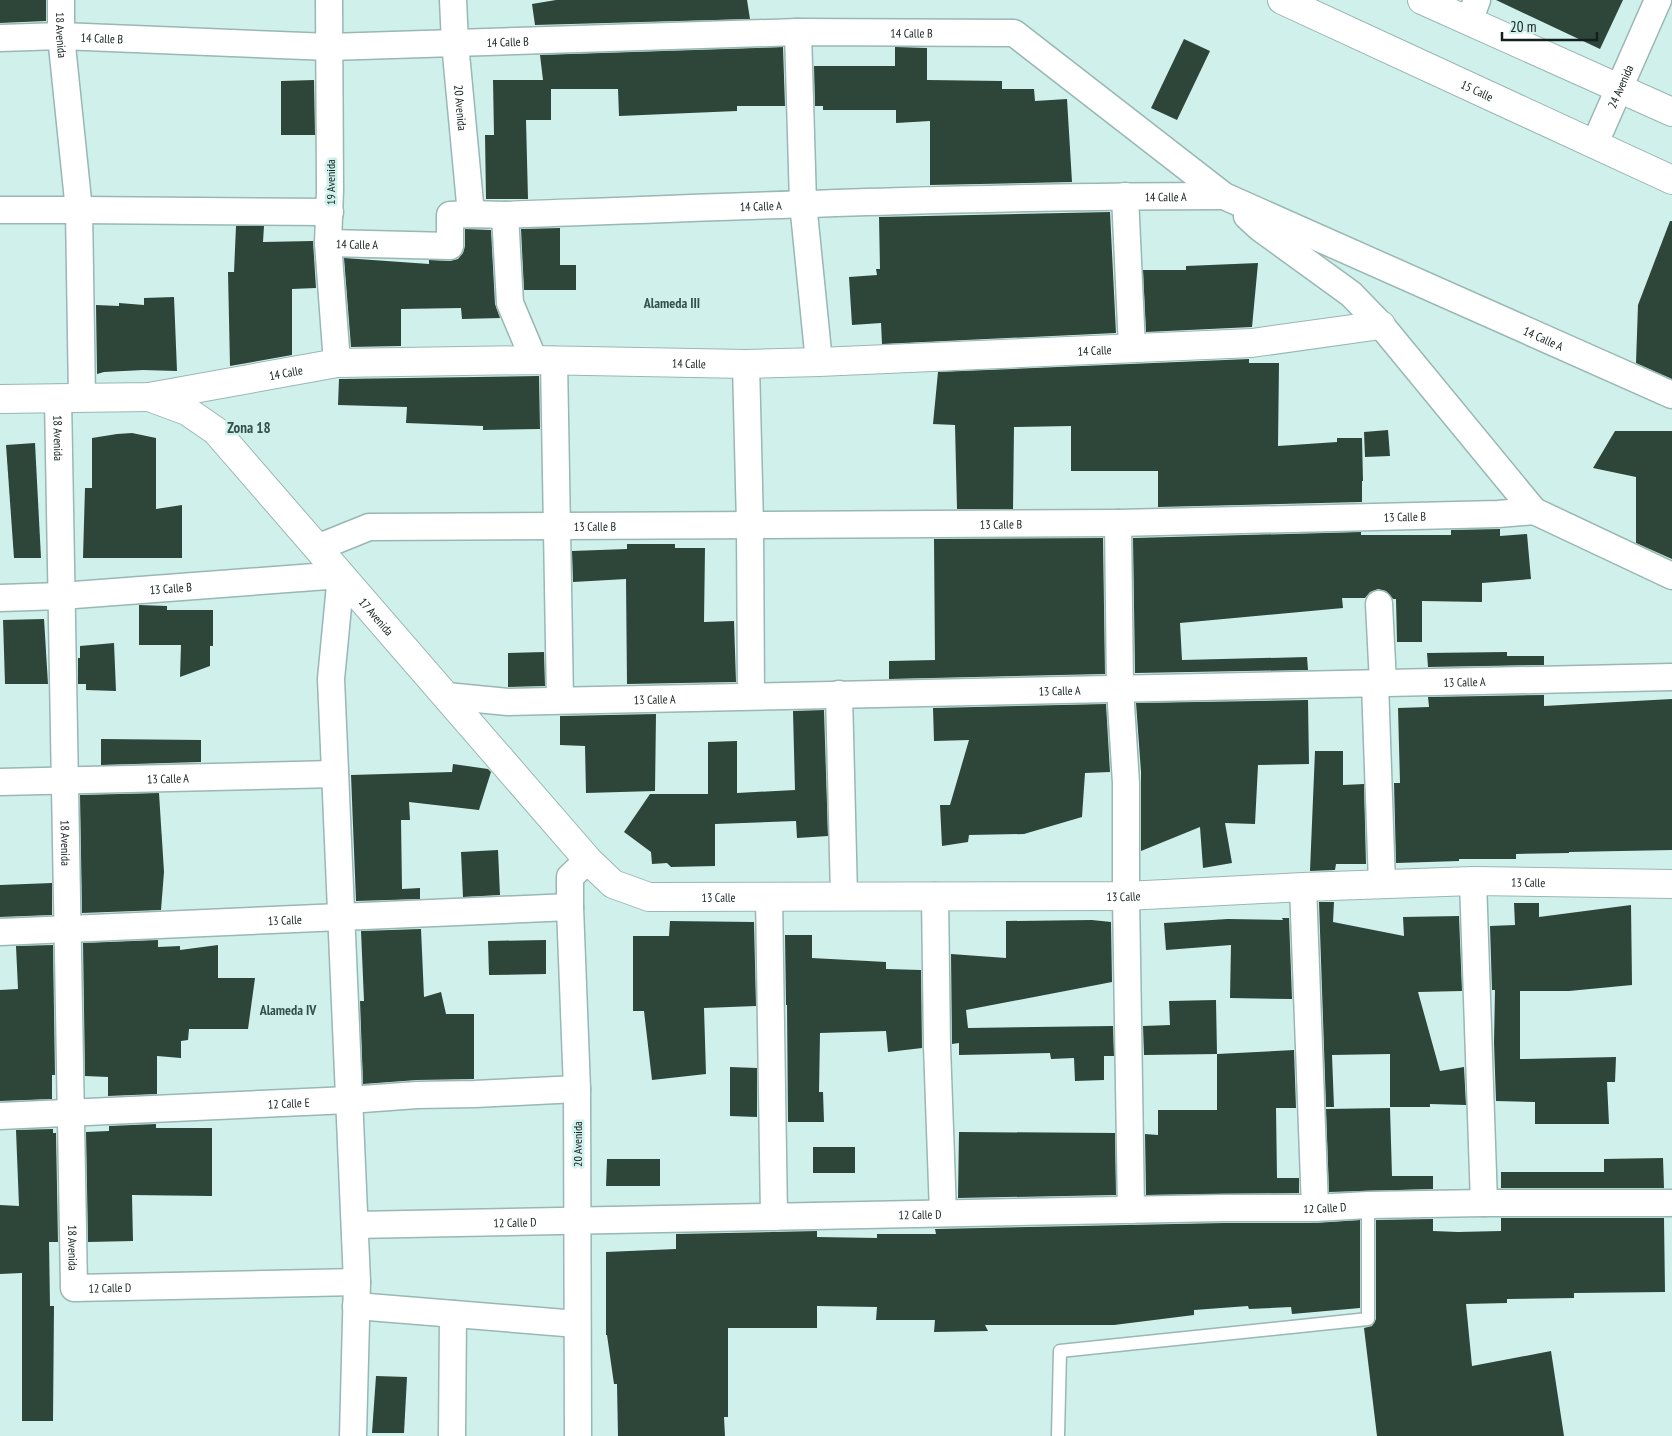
<svg xmlns="http://www.w3.org/2000/svg" width="1672" height="1436" viewBox="0 0 1672 1436" font-family="'PT Sans Narrow',sans-serif">
<rect width="100%" height="100%" fill="#d0f0eb"/>
<g fill="#2e453a">
<polygon points="0,0 46,0 46,21 0,23"/>
<polygon points="556,0 747,0 750,19 535,25 532,4"/>
<polygon points="1496,0 1623,0 1600,49"/>
<polygon points="1184,39 1210,51 1177,120 1151,108"/>
<polygon points="783,47 785,106 737,106 737,111 619,116 618,89 551,89 551,120 526,120 528,199 486,199 485,135 494,135 493,80 543,80 540,55"/>
<polygon points="895,47 927,48 927,80 1002,81 1002,89 1034,89 1035,101 1067,99 1072,182 930,185 930,121 896,123 896,110 823,110 823,106 815,106 814,66 895,66"/>
<polygon points="314,80 315,135 281,135 281,81"/>
<polygon points="1110,212 1116,333 882,344 881,323 852,325 849,277 877,275 876,269 880,269 879,217"/>
<polygon points="1670,221 1672,221 1672,379 1636,363 1638,305"/>
<polygon points="236,226 264,226 263,242 313,241 316,288 292,289 292,355 230,366 228,272 234,272"/>
<polygon points="560,228 560,265 576,265 576,290 524,290 521,229"/>
<polygon points="465,229 491,230 495,304 500,318 462,319 461,308 401,309 401,346 351,347 344,258 429,264 429,260 450,261 458,259 463,253 465,246"/>
<polygon points="1258,263 1252,327 1146,332 1143,270 1186,270 1186,266"/>
<polygon points="174,297 177,371 143,370 104,372 97,374 96,305 119,306 119,303 144,305 144,298"/>
<polygon points="1249,359 1249,363 1279,363 1278,446 1337,442 1337,438 1362,438 1363,481 1362,481 1362,502 1158,507 1158,471 1071,471 1071,426 1014,427 1013,509 957,509 955,425 933,424 938,372"/>
<polygon points="539,376 540,429 483,430 483,426 406,423 407,407 338,405 339,379"/>
<polygon points="1388,430 1390,456 1365,457 1364,432"/>
<polygon points="1615,431 1672,431 1672,559 1636,543 1636,477 1593,468"/>
<polygon points="132,433 156,438 156,509 182,505 182,558 83,558 85,488 92,488 92,438 117,434"/>
<polygon points="35,443 41,558 14,558 6,445"/>
<polygon points="1500,529 1500,536 1527,534 1531,579 1482,583 1482,602 1422,601 1422,642 1397,642 1396,599 1393,599 1386,591 1378,589 1370,592 1365,598 1342,598 1343,608 1180,623 1182,660 1307,657 1308,670 1135,673 1133,538 1361,532 1361,535 1451,535 1451,530"/>
<polygon points="1103,538 1105,674 889,679 889,661 935,660 934,539"/>
<polygon points="627,544 675,544 675,548 705,548 704,622 734,621 736,682 627,684 626,579 573,582 572,551 627,549"/>
<polygon points="139,605 167,606 167,610 213,610 213,646 210,646 210,666 180,677 181,645 139,645"/>
<polygon points="44,619 48,684 5,684 3,620"/>
<polygon points="114,643 116,691 86,690 86,684 78,684 78,658 80,658 80,646"/>
<polygon points="544,652 545,686 508,687 508,653"/>
<polygon points="1507,652 1507,656 1544,656 1544,665 1428,667 1427,653"/>
<polygon points="1544,695 1544,706 1672,699 1672,850 1569,852 1569,853 1516,854 1516,859 1459,859 1459,861 1396,863 1394,783 1400,783 1398,708 1429,707 1428,697"/>
<polygon points="1308,700 1309,764 1258,765 1255,824 1225,823 1232,863 1203,868 1200,827 1141,851 1141,772 1136,703"/>
<polygon points="1106,704 1110,772 1085,773 1082,817 1024,834 969,835 968,842 942,846 940,805 950,805 969,740 934,741 933,708"/>
<polygon points="824,710 828,836 797,838 796,821 715,824 715,866 671,867 667,863 652,864 651,852 624,832 650,794 708,794 708,742 737,741 737,793 795,790 793,711"/>
<polygon points="656,714 655,791 586,793 585,746 560,745 560,716"/>
<polygon points="101,739 201,740 201,762 101,765"/>
<polygon points="1315,751 1343,751 1343,785 1364,784 1366,864 1336,864 1335,870 1310,871"/>
<polygon points="453,764 488,769 491,772 479,810 409,802 410,820 401,820 402,889 420,888 420,899 356,901 351,775 452,772"/>
<polygon points="159,793 164,872 161,910 82,913 80,795"/>
<polygon points="498,850 500,895 463,897 461,852"/>
<polygon points="52,883 52,915 0,917 0,885"/>
<polygon points="1319,902 1334,902 1333,922 1404,936 1403,917 1459,916 1462,991 1418,992 1440,1071 1464,1067 1466,1105 1430,1104 1430,1107 1390,1107 1390,1054 1332,1055 1334,1107 1326,1107"/>
<polygon points="1514,903 1539,903 1539,917 1631,905 1632,985 1569,991 1520,991 1520,1059 1616,1057 1615,1082 1607,1082 1609,1124 1535,1124 1535,1102 1496,1101 1494,1043 1495,990 1492,990 1490,926 1515,925"/>
<polygon points="1282,918 1289,918 1292,999 1230,998 1231,945 1166,950 1164,923 1228,919 1283,920"/>
<polygon points="1092,920 1111,922 1112,982 966,1010 968,1028 1113,1026 1114,1056 1104,1056 1104,1080 1075,1081 1074,1058 1051,1059 1050,1053 959,1055 959,1043 952,1044 951,954 1006,958 1006,921"/>
<polygon points="670,921 754,922 756,1006 704,1008 706,1074 652,1080 644,1011 633,1011 633,936 669,936"/>
<polygon points="421,929 424,997 441,992 446,1014 474,1014 474,1079 417,1080 363,1084 360,1001 364,1001 361,931"/>
<polygon points="785,935 812,935 812,958 886,962 886,969 921,970 922,1048 888,1052 886,1031 820,1033 819,1092 823,1092 824,1122 788,1122 787,1005 786,1005"/>
<polygon points="158,940 158,947 180,946 180,950 218,945 218,978 255,978 248,1029 189,1029 188,1040 181,1041 181,1058 157,1056 157,1094 108,1096 108,1077 85,1076 83,943"/>
<polygon points="546,940 546,974 489,975 488,941"/>
<polygon points="53,945 55,1075 52,1075 52,1099 0,1101 0,990 18,989 16,946"/>
<polygon points="1216,1000 1217,1054 1144,1055 1143,1026 1170,1025 1169,1001"/>
<polygon points="1294,1050 1296,1108 1276,1108 1277,1178 1299,1178 1299,1193 1146,1195 1145,1134 1158,1135 1158,1110 1217,1110 1217,1054"/>
<polygon points="730,1067 757,1068 757,1117 730,1116"/>
<polygon points="1390,1108 1392,1176 1433,1176 1433,1189 1329,1192 1326,1109"/>
<polygon points="156,1124 156,1128 212,1128 212,1196 132,1195 133,1241 88,1242 86,1132 109,1131 109,1126"/>
<polygon points="53,1129 53,1133 56,1133 58,1242 49,1242 50,1306 54,1306 53,1421 22,1421 22,1273 0,1274 0,1205 19,1206 16,1130"/>
<polygon points="959,1132 1115,1133 1116,1195 958,1198"/>
<rect x="813" y="1147" width="42" height="26"/>
<polygon points="1663,1158 1664,1188 1501,1188 1501,1172 1604,1172 1604,1159"/>
<polygon points="607,1159 660,1159 660,1186 606,1186"/>
<polygon points="1501,1218 1664,1218 1665,1292 1574,1293 1574,1298 1507,1299 1507,1303 1466,1304 1472,1366 1551,1351 1564,1436 1377,1436 1364,1328 1372,1326 1376,1319 1376,1220 1433,1219 1433,1231 1458,1232 1501,1231"/>
<polygon points="1360,1220 1360,1308 1292,1314 1291,1307 1249,1309 1248,1306 1194,1310 1194,1315 1114,1325 985,1325 988,1331 934,1332 935,1320 876,1320 877,1307 817,1306 817,1328 728,1328 728,1417 724,1417 725,1436 618,1436 617,1384 614,1384 607,1335 606,1335 606,1252 676,1249 676,1234 817,1231 817,1237 877,1238 877,1234 936,1234 935,1229 1224,1223 1315,1223"/>
<polygon points="376,1376 407,1377 404,1433 372,1433"/>
</g>
<g fill="none" stroke-linecap="round" stroke-linejoin="round">
<g stroke="#99b7b3" stroke-width="15">
<polyline id="lane" points="1058,1436 1060,1351 1368,1319 1368,1205"/>
</g>
<g stroke="#99b7b3" stroke-width="29">
<g id="street">
<path id="s1" d="M61 0V36L79 210 82 398"/>
<polyline points="329,0 330,190 328,243 337,363"/>
<path id="s2" d="M453 0 455 43 471 214"/>
<polyline points="1469,21 1477,0"/>
<polyline points="798,32 803,203 819,362"/>
<path id="s3" d="M0 38 61 36 330 47 798 32 1014 33 1224 196 1672 395"/>
<path id="s4" d="M1595 143 1658 0"/>
<polyline points="1125,196 1132,348"/>
<polyline points="0,210 79,210 330,212"/>
<polyline points="505,215 510,303 534,360"/>
<polyline points="1247,216 1260,228 1351,294 1381,325 1534,511"/>
<path id="s5" d="M328 243 450 246V215L471 214 505 215C744 206 984 196 1224 196"/>
<polyline points="554,360 560,700"/>
<polyline points="746,364 750,525 751,696"/>
<path id="s6" d="M58 398 74 1288 357 1282"/>
<polyline points="1118,523 1120,689 1126,783 1126,896 1131,1210"/>
<path id="s7" d="M317 548 369 527 1118 523 1498 514 1534 511 1672 576"/>
<path id="s8" d="M0 598 61 596 341 575 331 679 357 1282 353 1436"/>
<polyline points="1379,604 1383,683"/>
<polyline points="1375,683 1382,884"/>
<polyline points="839,694 844,896"/>
<path id="s9" d="M446 696 508 702 549 701 1672 677"/>
<path id="s10" d="M0 782 335 774"/>
<polyline points="1473,881 1484,1203"/>
<polyline points="1303,887 1315,1208"/>
<polyline points="935,896 937,1046 943,1213"/>
<polyline points="769,897 774,1217"/>
<path id="s11" d="M0 932 570 907"/>
<path id="s12" d="M0 1116 349 1100 417 1095 475 1094 577 1089"/>
<path id="s13" d="M355 1225 1224 1208H1315L1368 1205 1484 1203H1670"/>
<polyline points="356,1306 577,1324"/>
<polyline points="452,1436 453,1314"/>
<polyline points="578,1436 577,1089 570,907 570,877 588,860"/>
</g>
</g>
<g stroke="#99b7b3" stroke-width="30">
<g id="secondary">
<path id="s14" d="M1282 0 1672 180"/>
<polyline points="1422,0 1672,112"/>
<path id="s15" d="M149 397 187 411 216 431 588 860 613 884 649 897 1126 896 1303 887 1473 881 1672 884"/>
<path id="s16" d="M0 399 149 397 337 363 534 360 746 364 819 362 1252 343 1381 325"/>
</g>
</g>
<use href="#lane" stroke="#fff" stroke-width="12"/>
<use href="#street" stroke="#fff" stroke-width="26"/>
<use href="#secondary" stroke="#fff" stroke-width="28"/>
</g>
<g text-anchor="middle" dominant-baseline="central" stroke-width="5" stroke-linejoin="round" paint-order="stroke">
<g font-size="12" fill="#14201f" stroke="#d0f0eb">
<text stroke="none"><textPath href="#s3" startOffset="912">14 Calle B</textPath></text>
<text stroke="none"><textPath href="#s1" startOffset="35">18 Avenida</textPath></text>
<text stroke="none"><textPath href="#s3" startOffset="102">14 Calle B</textPath></text>
<text stroke="none"><textPath href="#s3" startOffset="508">14 Calle B</textPath></text>
<text stroke="none"><textPath href="#s4" startOffset="62">24 Avenida</textPath></text>
<text stroke="none"><textPath href="#s14" startOffset="215">15 Calle</textPath></text>
<text stroke="none"><textPath href="#s2" startOffset="108">20 Avenida</textPath></text>
<text transform="translate(330 182) rotate(-90)">19 Avenida</text>
<text stroke="none"><textPath href="#s5" startOffset="869">14 Calle A</textPath></text>
<text stroke="none"><textPath href="#s5" startOffset="464">14 Calle A</textPath></text>
<text stroke="none"><textPath href="#s5" startOffset="29">14 Calle A</textPath></text>
<text stroke="none"><textPath href="#s3" startOffset="1630">14 Calle A</textPath></text>
<text stroke="none"><textPath href="#s16" startOffset="1098">14 Calle</textPath></text>
<text stroke="none"><textPath href="#s16" startOffset="692">14 Calle</textPath></text>
<text stroke="none"><textPath href="#s16" startOffset="288">14 Calle</textPath></text>
<text stroke="none"><textPath href="#s6" startOffset="40">18 Avenida</textPath></text>
<text stroke="none"><textPath href="#s7" startOffset="1092">13 Calle B</textPath></text>
<text stroke="none"><textPath href="#s7" startOffset="688">13 Calle B</textPath></text>
<text stroke="none"><textPath href="#s7" startOffset="282">13 Calle B</textPath></text>
<text stroke="none"><textPath href="#s8" startOffset="171">13 Calle B</textPath></text>
<text stroke="none"><textPath href="#s15" startOffset="321">17 Avenida</textPath></text>
<text stroke="none"><textPath href="#s9" startOffset="1019">13 Calle A</textPath></text>
<text stroke="none"><textPath href="#s9" startOffset="614">13 Calle A</textPath></text>
<text stroke="none"><textPath href="#s9" startOffset="209">13 Calle A</textPath></text>
<text stroke="none"><textPath href="#s10" startOffset="168">13 Calle A</textPath></text>
<text stroke="none"><textPath href="#s6" startOffset="445">18 Avenida</textPath></text>
<text stroke="none"><textPath href="#s15" startOffset="1596">13 Calle</textPath></text>
<text stroke="none"><textPath href="#s15" startOffset="1191">13 Calle</textPath></text>
<text stroke="none"><textPath href="#s15" startOffset="786">13 Calle</textPath></text>
<text stroke="none"><textPath href="#s11" startOffset="285">13 Calle</textPath></text>
<text stroke="none"><textPath href="#s12" startOffset="289">12 Calle E</textPath></text>
<text transform="translate(577 1144) rotate(-90)">20 Avenida</text>
<text stroke="none"><textPath href="#s13" startOffset="970">12 Calle D</textPath></text>
<text stroke="none"><textPath href="#s13" startOffset="565">12 Calle D</textPath></text>
<text stroke="none"><textPath href="#s13" startOffset="160">12 Calle D</textPath></text>
<text stroke="none"><textPath href="#s6" startOffset="850">18 Avenida</textPath></text>
<text stroke="none"><textPath href="#s6" startOffset="926">12 Calle D</textPath></text>
</g>
<g font-size="14" font-weight="bold" fill="#35514d" stroke="#d0f0eb">
<text x="672" y="303">Alameda III</text>
<text x="288" y="1010">Alameda IV</text>
</g>
<g font-size="15" font-weight="bold" fill="#35514d" stroke="#d0f0eb">
<text x="249" y="427">Zona 18</text>
</g>
</g>
<path d="M1502 32v8h95v-8" fill="none" stroke="#14201f" stroke-width="2.5"/>
<text x="1510" y="32" font-size="15" fill="#14201f" stroke="#d0f0eb" stroke-width="4" paint-order="stroke">20 m</text>
</svg>
